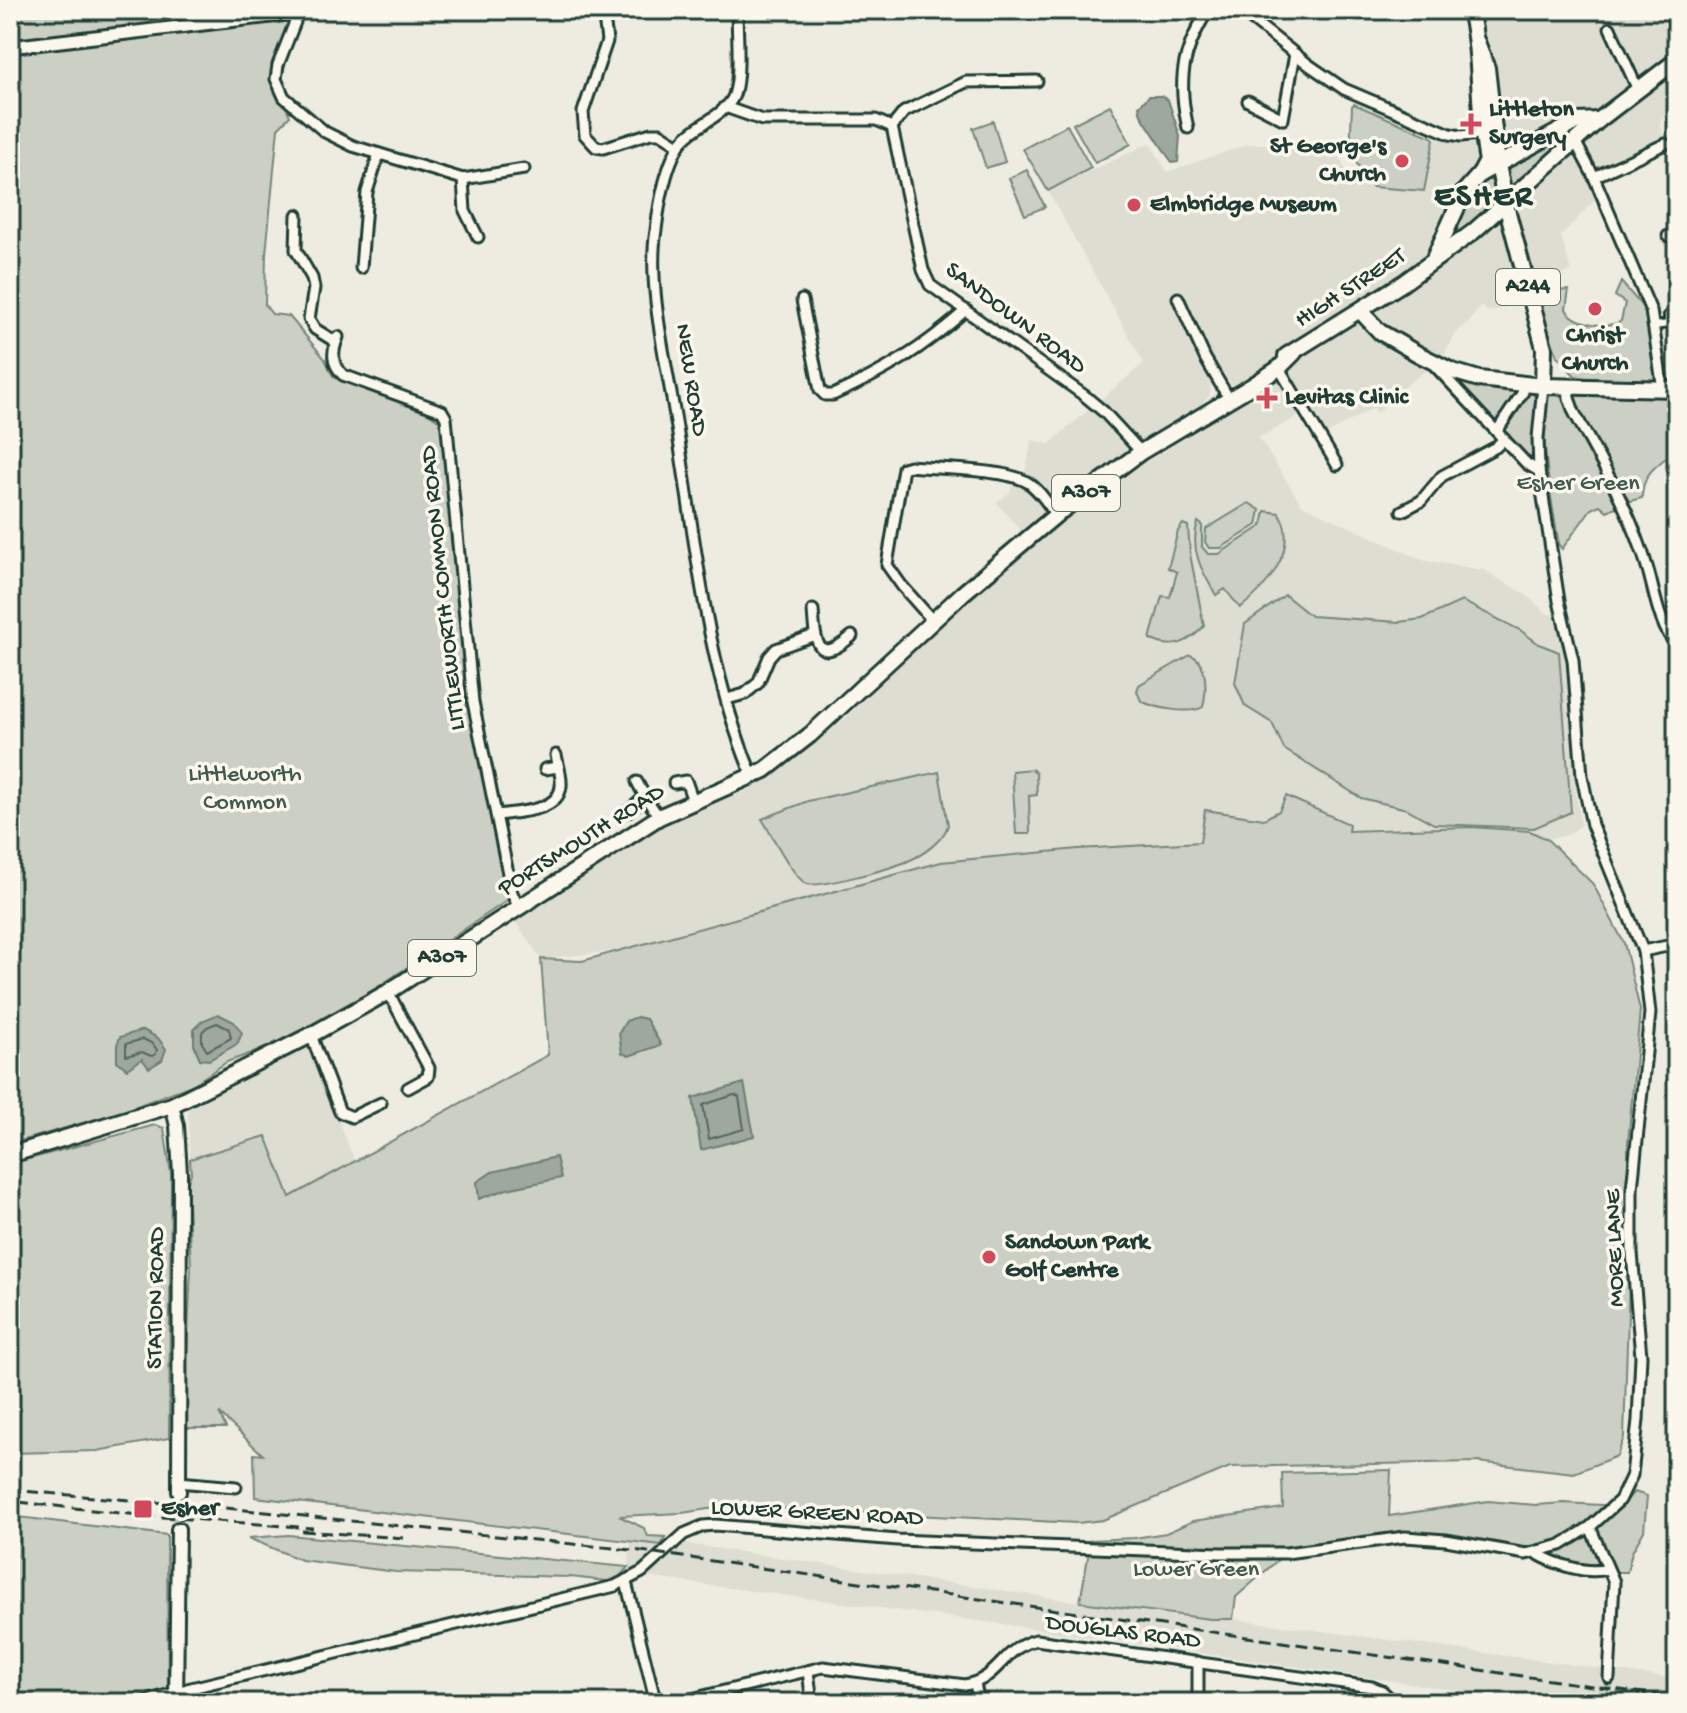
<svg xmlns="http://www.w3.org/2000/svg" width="1687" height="1713" viewBox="0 0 1687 1713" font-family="'Gochi Hand',sans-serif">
<rect width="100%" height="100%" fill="#eeece1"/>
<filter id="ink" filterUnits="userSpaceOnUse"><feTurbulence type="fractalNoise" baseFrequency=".0125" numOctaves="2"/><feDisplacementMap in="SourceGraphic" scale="16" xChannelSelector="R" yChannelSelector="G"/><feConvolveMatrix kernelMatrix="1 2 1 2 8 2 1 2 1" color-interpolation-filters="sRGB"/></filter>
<g filter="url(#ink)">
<g fill="#ddddd2">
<polygon points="1464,10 1677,10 1677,107 1660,122 1666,146 1600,178 1598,196 1561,236 1571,271 1534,285 1525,301 1489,312 1481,306 1470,321 1458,330 1442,358 1399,391 1377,413 1373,408 1327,434 1311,409 1259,438 1302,505 1422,560 1484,570 1525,594 1547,614 1553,615 1566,643 1576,794 1581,825 1568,835 1547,839 1529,831 1393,828 1078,849 941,862 624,950 541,959 515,921 658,827 706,803 746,791 772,777 843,720 975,591 1022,552 1144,463 1244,402 1207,351 1202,365 1211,384 1210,395 1203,403 1058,502 1021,531 996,502 1010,493 1012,483 1025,473 1032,440 1049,444 1144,363 1048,191 1150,143 1167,172 1249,144 1264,144 1339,155 1350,182 1360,186 1424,191 1434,139 1478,130 1472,44"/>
<polygon points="310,1045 355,1162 290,1197 266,1136 190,1159 188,1111 191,1106"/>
<polygon points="632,1536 1080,1602 1210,1619 1233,1619 1677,1679 1677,1703 1544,1703 1001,1624 647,1577 628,1567"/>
</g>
<g fill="#cbcfc4" stroke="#75867c" stroke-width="2">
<path d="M10 10H295C282 50 270 77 290 116L278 128 266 254 265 305 272 314 289 316 325 359 333 376 341 381 428 413 440 421 453 526 469 706 508 900 351 1005 266 1048 227 1062 194 1084 124 1111 10 1144Z"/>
<polygon points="1354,104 1432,137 1434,139 1424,191 1372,187 1350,153 1352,106"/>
<polygon points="1110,105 1131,144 1095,163 1073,124"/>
<polygon points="993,121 1005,162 986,168 973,128"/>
<polygon points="1067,125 1091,168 1048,191 1023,149"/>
<polygon points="1582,126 1516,185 1511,188 1507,167"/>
<polygon points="1027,170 1045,207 1025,215 1009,178"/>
<path d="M1486 179 1495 182 1498 201 1457 237H1453C1455 219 1470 188 1486 179Z"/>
<path d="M1621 282 1648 313 1657 380 1591 379 1575 376 1557 356 1536 292 1569 290 1566 309C1574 324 1607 329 1621 321L1625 303 1615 296Z"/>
<polygon points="1441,368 1520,390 1498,424 1495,424"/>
<polygon points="1526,391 1533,392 1535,399 1532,462 1503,430"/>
<path d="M1561 391 1620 505 1607 511 1600 505 1591 509 1562 549 1559 545C1554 515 1534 415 1551 392Z"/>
<path d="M1577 392 1677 396V449C1658 465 1642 472 1642 498L1626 502 1574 404V398Z"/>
<polygon points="1249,503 1260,510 1257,525 1221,548 1209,548 1205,542 1206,529"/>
<path d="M1265 511 1279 513C1300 548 1267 588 1240 608L1225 589 1216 595C1202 572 1189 549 1198 522L1202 525V547L1208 554H1219L1262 526Z"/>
<path d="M1183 524 1188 526 1190 554 1204 626C1189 643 1172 651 1150 639L1162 596 1170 597 1177 572 1168 568 1178 531Z"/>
<polygon points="1285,595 1311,616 1399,622 1422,619 1462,601 1520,630 1539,644 1559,652 1571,812 1534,828 1434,824 1407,809 1361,798 1284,749 1272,723 1245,706 1235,683 1245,624"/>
<path d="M1190 655C1208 660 1207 691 1203 707 1189 715 1155 708 1141 701L1137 691 1139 685Z"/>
<polygon points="1032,769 1036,773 1037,795 1029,796 1030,834 1016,834 1012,771"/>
<path d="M939 772 948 825C944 840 923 855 908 861 893 868 820 888 807 884 793 878 771 833 762 819L808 801Z"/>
<polygon points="1286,796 1349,824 1348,831 1471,827 1530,831 1547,839 1593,884 1624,943 1640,1010 1628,1143 1629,1283 1624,1437 1617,1456 1574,1473 1477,1462 1230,1467 1103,1520 1078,1523 728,1506 682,1513 619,1516 644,1528 648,1536 666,1537 661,1545 255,1497 254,1454 263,1455 219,1413 226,1428 184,1428 191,1266 187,1185 191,1173 190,1159 266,1136 290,1197 548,1055 541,959 582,961 941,862 1078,849 1200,842 1205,810 1264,819 1279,811"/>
<polygon points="155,1125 164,1128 171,1174 169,1438 97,1451 10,1453 10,1164"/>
<polygon points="1391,1470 1389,1516 1488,1501 1536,1505 1563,1503 1622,1506 1634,1492 1647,1496 1644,1531 1632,1552 1627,1572 1614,1572 1608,1562 1589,1565 1553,1556 1535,1547 1511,1547 1448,1534 1405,1532 1281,1548 1279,1559 1236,1597 1233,1619 1210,1619 1080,1602 1091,1540 1134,1538 1166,1533 1193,1521 1283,1508 1282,1473"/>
<polygon points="10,1516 167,1535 168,1703 10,1703"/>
<polygon points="288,1535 628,1567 615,1582 570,1577 396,1572 301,1560 248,1538"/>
</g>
<g fill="#9fa89f" stroke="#6c7d74" stroke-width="2">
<polygon points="1149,96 1161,96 1168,100 1180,136 1178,162 1173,163 1169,158 1141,115 1139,106"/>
<polygon points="218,1014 234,1022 242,1033 237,1044 209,1060 200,1059 194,1045 194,1029 202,1021"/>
<polygon points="637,1017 646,1019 661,1045 629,1056 622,1053 619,1033 626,1021"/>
<polygon points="143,1030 158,1038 166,1049 162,1060 149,1068 142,1059 127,1069 117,1061 117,1045 120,1037"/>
<polygon points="744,1083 754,1136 701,1150 693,1098"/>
<polygon points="556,1157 561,1178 507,1189 479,1199 477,1182 492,1172"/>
</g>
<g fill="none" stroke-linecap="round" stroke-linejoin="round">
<g stroke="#52685f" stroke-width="2">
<polygon points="217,1023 229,1029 231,1038 207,1051 202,1043 202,1032 207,1027"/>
<polygon points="143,1039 153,1044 157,1050 155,1055 151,1056 142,1052 126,1056 126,1044"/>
<polygon points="734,1095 739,1097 744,1129 709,1139 703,1105"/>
</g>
<polyline stroke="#c5c9be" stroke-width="9" stroke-dasharray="9 4.5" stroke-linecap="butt" points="1605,1701 1609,1678"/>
<polyline stroke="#c5c9be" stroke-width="12" stroke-dasharray="12 6" stroke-linecap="butt" points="178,1529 179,1492"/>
<g stroke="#1f3d34" stroke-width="12">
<polyline id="pedestrian" points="1655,326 1668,324 1668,315 1677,314"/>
</g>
<g stroke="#1f3d34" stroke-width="15">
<g id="minor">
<polyline points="295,10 295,22 278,65 276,79 284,97 325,132 353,146 463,179 524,169"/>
<polyline points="603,10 607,41 583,112 585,135 596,147 603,148 651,133 660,133 679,145"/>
<path d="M737 10C737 34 741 73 734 95 727 114 698 124 684 139 667 158 659 204 656 230 647 285 666 361 675 416 695 534 705 666 753 777"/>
<polyline points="1240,10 1309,65 1344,89 1450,134 1461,136 1488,133"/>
<polyline points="1610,28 1638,90"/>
<polyline points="1248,101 1283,119 1295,54"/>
<polyline points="725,107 762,120 876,120 892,127 923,270 930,285 1085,396 1104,412 1141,452"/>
<polyline points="892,127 904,112 966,82 1037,81"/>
<path d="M1188 128C1177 80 1182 52 1208 10"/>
<polyline points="1575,141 1594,177 1651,311 1663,389"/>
<polyline points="1594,177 1665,144"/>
<polyline points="463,179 465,211 478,237"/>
<polyline points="297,215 296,250 312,278 314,288 309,319 315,329 336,342"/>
<polyline points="1668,236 1677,236"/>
<polyline points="361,268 367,192 379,154"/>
<polyline points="1178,298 1205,358 1225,392"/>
<path d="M802 300 820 390 825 395H833C886 371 922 349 966 310"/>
<path d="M338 337C332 352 331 363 343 375L442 411 446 418 473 702 512 893 518 906"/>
<polyline points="1435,366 1527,464 1539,471"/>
<polyline points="1279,368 1337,465"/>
<path d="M1568 385 1569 398 1574 412C1602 464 1632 513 1648 570 1654 590 1660 631 1677 644"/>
<polyline points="1497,431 1523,392 1525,384"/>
<polyline points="1402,511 1421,501 1442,476 1496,447 1504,439"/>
<path d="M813 610C815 645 818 665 852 636"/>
<path d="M933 621 902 586 887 565 903 468 910 466C938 469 1005 469 1027 482 1039 489 1048 504 1056 515"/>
<polyline points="727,699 745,694 758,683 769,657 776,649 815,635"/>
<polyline points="545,769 558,767"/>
<polyline points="637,782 645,797"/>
<polyline points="674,783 686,781 693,801"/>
<polyline points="627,812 645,797 659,817"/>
<path d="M497 815C516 812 559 812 561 786 562 776 558 765 556 755"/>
<polyline points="1643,951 1677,944"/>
<polyline points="388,992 429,1068 428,1077 408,1088"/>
<polyline points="311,1035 340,1112 352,1117 381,1103"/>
<polyline points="178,1482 236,1487"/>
<polyline points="1590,1527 1614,1582 1609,1678"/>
<path d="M1536 1553C1554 1564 1587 1575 1607 1569"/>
<polyline points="626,1582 656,1703"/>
<polyline points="808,1671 812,1703"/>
<polyline points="975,1684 979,1703"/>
<polyline points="141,1703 187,1689 615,1586 642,1572 684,1534 703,1526 715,1525 898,1540 1221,1553 1286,1553 1405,1537 1446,1540 1526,1554 1561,1545 1590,1527 1620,1500 1632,1475 1638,1420 1641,1356 1632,1253 1632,1189 1650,1013 1643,951 1592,825 1582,776 1573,660 1559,601 1539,471 1538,438 1543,386"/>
<path d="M675 1703 823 1667 965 1685C1000 1679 1002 1648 1036 1640L1372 1687 1382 1691 1395 1703"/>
<polyline points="1198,1703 1198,1662"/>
<polyline points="1605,1703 1605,1701"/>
</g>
</g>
<g stroke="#1f3d34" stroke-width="17">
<polyline id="tertiary" points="10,47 288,14 294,10"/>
</g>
<g stroke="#1f3d34" stroke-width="18">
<g id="secondary">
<polyline points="172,1105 177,1126 180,1173 179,1492"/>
<polyline points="176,1703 178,1529"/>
</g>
</g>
<g stroke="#1f3d34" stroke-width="20">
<g id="primary">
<path d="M1470 10C1482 59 1477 111 1487 161L1480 174"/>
<polyline points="1477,42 1487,68 1498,165 1506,205 1544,348 1543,386"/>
<polyline points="1435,256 1464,192 1480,174 1578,121 1599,120"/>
<polyline points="1365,308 1364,315 1380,332 1418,354 1452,371 1479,379 1543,386 1677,389"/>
<polyline points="1286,356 1403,283 1473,232 1599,120 1677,60"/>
<polyline points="10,1155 172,1105 311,1035 388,992 659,817 765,770 810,735 962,594 1056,515 1141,452 1250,387 1279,368 1294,353"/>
</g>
</g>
<use href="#pedestrian" stroke="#fbf7ec" stroke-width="6"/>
<use href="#minor" stroke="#fbf7ec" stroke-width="9"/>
<use href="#tertiary" stroke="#fbf7ec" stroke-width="11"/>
<use href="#secondary" stroke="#fbf7ec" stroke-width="12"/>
<use href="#primary" stroke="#fbf7ec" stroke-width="14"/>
<g stroke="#1f3d34" stroke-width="3" stroke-dasharray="12 6" stroke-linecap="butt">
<polyline points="10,1490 236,1509 641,1551 1677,1698"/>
<polyline points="18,1502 148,1516 313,1528"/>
<polyline points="302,1531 405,1538"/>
</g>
</g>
</g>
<g fill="#d1495b" stroke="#fbf7ec" stroke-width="3">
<path d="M1467 112h8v8h8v8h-8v8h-8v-8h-8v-8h8z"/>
<circle cx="1402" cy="161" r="8"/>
<circle cx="1134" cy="205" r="8"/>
<circle cx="1595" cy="309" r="8"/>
<path d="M1263 386h8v8h8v8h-8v8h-8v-8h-8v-8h8z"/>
<circle cx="989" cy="1257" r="8"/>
<rect x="133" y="1499" width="20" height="20" rx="4"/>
</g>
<g text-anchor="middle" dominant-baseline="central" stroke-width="7" stroke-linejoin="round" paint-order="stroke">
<g fill="#fbf7ec" stroke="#61756b" stroke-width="2">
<rect x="1496" y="269" width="64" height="36" rx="6"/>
<rect x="1052" y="475" width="68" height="36" rx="6"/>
<rect x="408" y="940" width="68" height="36" rx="6"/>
</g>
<g font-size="22" font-weight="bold" fill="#1f3d34">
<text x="1528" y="287">A244</text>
<text x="1086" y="493">A307</text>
<text x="442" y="958">A307</text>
</g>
<g font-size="24" font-weight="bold" fill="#1f3d34" stroke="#fbf7ec" text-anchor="start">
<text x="1489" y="110">Littleton<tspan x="1489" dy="28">Surgery</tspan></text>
<text x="1386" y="147" text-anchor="end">St George's<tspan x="1386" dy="28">Church</tspan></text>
<text x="1150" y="205">Elmbridge Museum</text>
<text x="1595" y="336" text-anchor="middle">Christ<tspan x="1595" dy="28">Church</tspan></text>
<text x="1285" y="398">Levitas Clinic</text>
<text x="1005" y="1243">Sandown Park<tspan x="1005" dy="28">Golf Centre</tspan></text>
<text x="161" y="1509">Esher</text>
</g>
<g font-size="24" fill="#1f3d34" stroke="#fbf7ec">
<text transform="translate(1351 289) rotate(-33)">HIGH STREET</text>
<text transform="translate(1015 319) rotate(37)">SANDOWN ROAD</text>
<text transform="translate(690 380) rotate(81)">NEW ROAD</text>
<text transform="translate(444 588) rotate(-96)">LITTLEWORTH COMMON ROAD</text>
<text transform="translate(582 841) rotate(-32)">PORTSMOUTH ROAD</text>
<text transform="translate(1616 1248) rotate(-92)">MORE LANE</text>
<text transform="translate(157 1298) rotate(-89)">STATION ROAD</text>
<text transform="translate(817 1514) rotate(3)">LOWER GREEN ROAD</text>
<text transform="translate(1123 1633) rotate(7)">DOUGLAS ROAD</text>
</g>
<g font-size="24" fill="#415a51" stroke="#fbf7ec">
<text x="1578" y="484">Esher Green</text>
<text x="245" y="775">Littleworth<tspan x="245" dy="28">Common</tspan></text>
<text x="1196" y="1570">Lower Green</text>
</g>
<g font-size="32" font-weight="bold" letter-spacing="2" fill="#1f3d34" stroke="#fbf7ec">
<text x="1484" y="198">ESHER</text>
</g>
</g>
<rect width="1687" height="1713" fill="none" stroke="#fbf7ec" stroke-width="40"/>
<rect x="20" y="20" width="1647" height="1673" fill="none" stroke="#1f3d34" stroke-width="3" filter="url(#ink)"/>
</svg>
